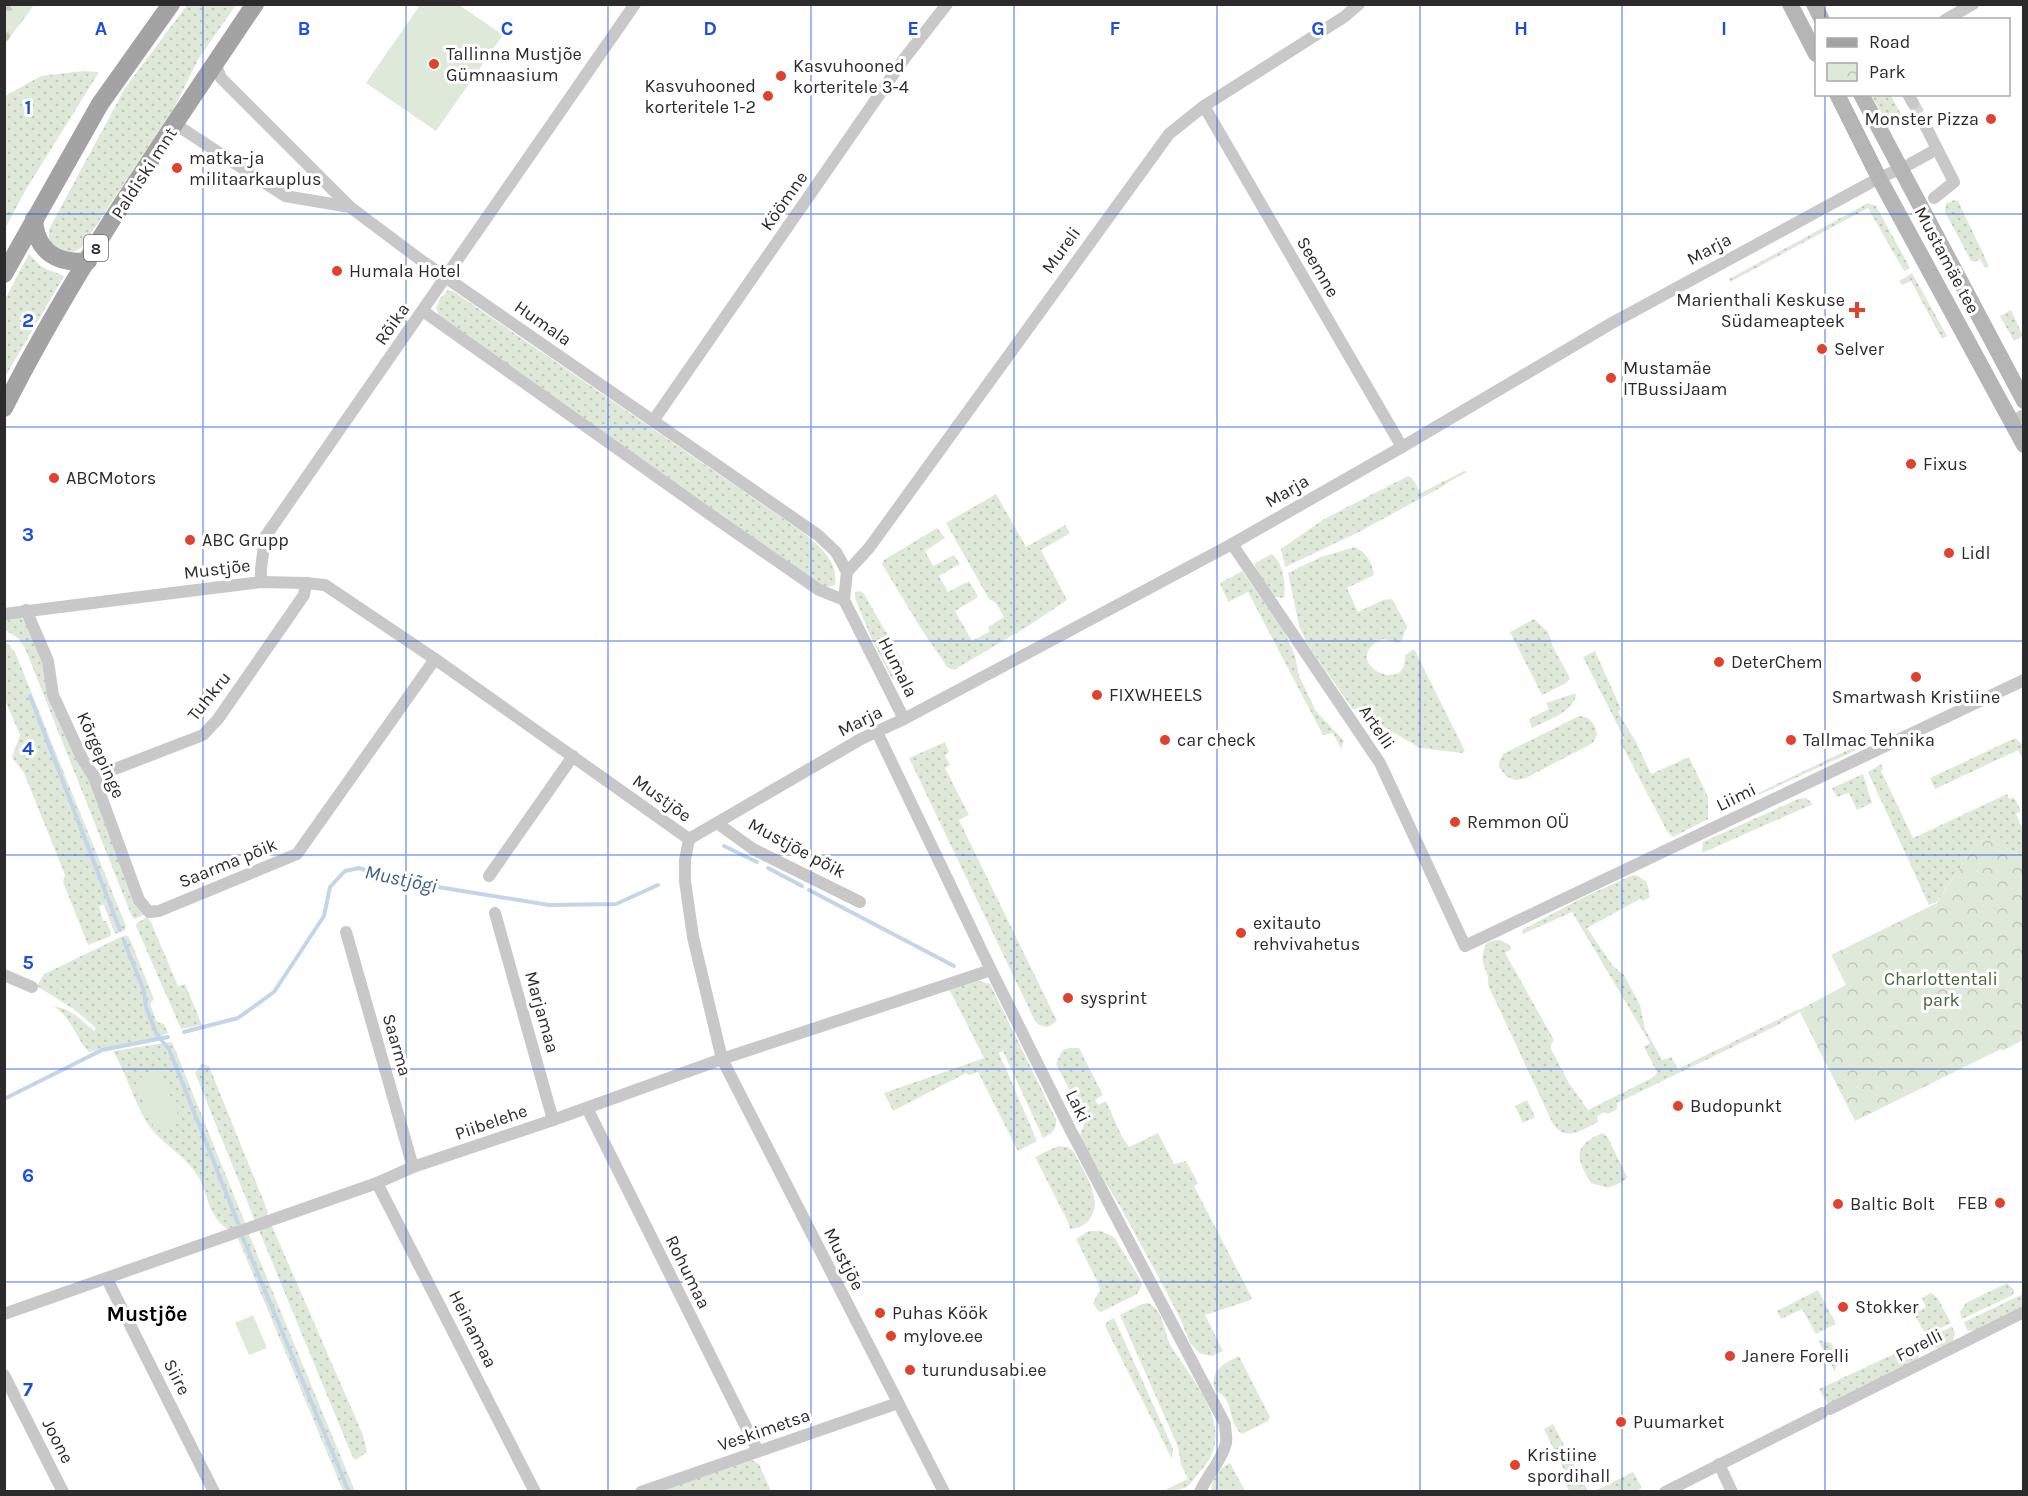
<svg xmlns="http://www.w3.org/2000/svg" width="2028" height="1496" viewBox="0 0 2028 1496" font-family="Karla,sans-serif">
<defs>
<pattern id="grass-dots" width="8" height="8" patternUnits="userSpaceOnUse" patternTransform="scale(1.5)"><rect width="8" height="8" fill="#dfe9d9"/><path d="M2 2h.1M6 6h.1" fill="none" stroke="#c0c8ba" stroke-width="1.8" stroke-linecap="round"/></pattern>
<pattern id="forest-firs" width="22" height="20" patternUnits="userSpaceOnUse" patternTransform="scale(1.5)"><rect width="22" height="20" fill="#dfe9d9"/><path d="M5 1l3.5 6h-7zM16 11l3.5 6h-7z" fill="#c0c8ba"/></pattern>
<pattern id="park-crowns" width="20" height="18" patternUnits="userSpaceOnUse" patternTransform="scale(1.5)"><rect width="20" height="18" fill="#dfe9d9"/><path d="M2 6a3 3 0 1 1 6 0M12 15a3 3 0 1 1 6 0" fill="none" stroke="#c0c8ba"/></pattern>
</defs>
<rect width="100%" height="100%" fill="#fff"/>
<g fill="url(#grass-dots)">
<polygon points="187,5 236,5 199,58 174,108 82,247 72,253 53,248 49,239 49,229 125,88"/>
<polygon points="83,71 99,72 25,191 5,229 5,96 41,76"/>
<polygon points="1871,95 1891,95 1904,120 1888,126"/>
<polygon points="1954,200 1958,201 1989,266 1985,268 1980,259 1975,262 1971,261 1945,212 1946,204"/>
<polygon points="1868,203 1876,206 1910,268 1904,271 1868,208 1730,282 1729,279"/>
<polygon points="29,254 42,267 64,276 5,377 5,299"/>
<polygon points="1912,273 1947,336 1942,339 1911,281 1902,285 1899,281"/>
<path d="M448 290 453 291 804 533C820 547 839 562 835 585L825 588 439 316 436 308 439 300Z"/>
<polygon points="2011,310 2023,336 2014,341 2000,316"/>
<polygon points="1464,471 1467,472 1447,483 1445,485 1359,532 1285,567 1281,549 1324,519 1408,476 1412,478 1421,493"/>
<polygon points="996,494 1026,547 1065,525 1070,533 1041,550 1067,600 1028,626 954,670 947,667 920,627 882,564 884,560 937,528 945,538 925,551 933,566 954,555 960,564 939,576 948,592 969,581 978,597 955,611 972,641 990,631 988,627 1004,617 996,603 989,599 946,523"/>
<path d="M1355 547C1367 553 1372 562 1374 575L1347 588 1358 612 1383 600 1392 599 1407 626 1402 640 1398 643 1383 639C1336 660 1408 699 1405 655L1414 649 1465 751 1462 753 1420 748 1352 708 1307 644 1299 625 1288 573 1321 557Z"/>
<path d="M1271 554C1283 560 1286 585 1284 598L1274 597 1259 575 1254 564Z"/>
<polygon points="1242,571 1284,631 1295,656 1299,676 1316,711 1344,741 1341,749 1333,733 1323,735 1248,592 1228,602 1220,583"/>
<polygon points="860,591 864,594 903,662 907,675 901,681 892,679 870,635 855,598 855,592"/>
<polygon points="20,617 28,624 145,914 135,919 132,917 25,648 18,638 5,630 4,620"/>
<polygon points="1534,619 1548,632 1553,647 1570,678 1566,683 1542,695 1510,632"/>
<polygon points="5,641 15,652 126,926 125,930 115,934 104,905 99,906 103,921 106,921 111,932 111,936 88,945 63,882 65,875 24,773 12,757 20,735 5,700"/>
<polygon points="1595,651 1621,709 1618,712 1636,742 1651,774 1689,757 1708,797 1708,819 1673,837 1667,831 1625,751 1620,741 1624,738 1583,657"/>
<path d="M1576 693C1576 711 1546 721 1532 728L1529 719 1549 709 1546 703Z"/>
<path d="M1579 716C1590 716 1596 725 1597 735L1593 743 1524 779 1515 780 1506 776 1499 767V762L1503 754Z"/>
<polygon points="2015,738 2023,745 2023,760 2018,750 1935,789 1930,778"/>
<polygon points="945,742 949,752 945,755 950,765 945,768 969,815 959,820 1057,1021 1048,1027 1039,1025 1035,1021 909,758"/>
<polygon points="1860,744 1859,748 1850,753 1752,798 1748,798"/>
<polygon points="1881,764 1883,769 1881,771 1913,838 2007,794 2009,799 2014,797 2021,811 2016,814 2023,830 2023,857 1988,838 1975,845 1938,901 1929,905 1868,772"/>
<polygon points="1863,774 1872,803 1857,810 1849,793 1837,797 1832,788"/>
<polygon points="1806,798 1813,804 1702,853 1703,842 1798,799"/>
<path d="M1633 875 1638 876 1647 882 1650 897 1643 901 1640 899 1587 928 1613 966 1624 975 1640 1005 1645 1029 1662 1060 1671 1057 1678 1069 1799 1009 1800 1012 1774 1027 1617 1103V1109L1608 1114 1605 1112 1597 1116 1598 1122C1582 1130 1566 1142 1553 1124L1488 985C1490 967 1476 967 1486 944 1496 937 1503 940 1511 947V949L1505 953 1554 1040 1550 1047 1569 1083 1588 1110 1654 1077 1657 1072 1644 1047 1650 1043 1572 912 1523 934 1522 930 1584 897Z"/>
<polygon points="147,917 151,922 178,986 185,984 202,1025 181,1029 136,926 137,923"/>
<path d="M125 935 129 937 154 999 150 1004 157 1022 164 1024 168 1033 151 1040 89 1052C75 1038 72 1017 54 1007 69 1006 83 1022 94 1031L96 1028 75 1010 37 986 44 974Z"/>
<path d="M977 980 990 984 1056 1119C1057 1131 1052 1133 1043 1138L1003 1051 999 1053 1037 1141 1018 1151 978 1072 969 1075 966 1073 893 1111 884 1093 984 1058 949 989Z"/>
<path d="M172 1042 246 1225 229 1230C205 1215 210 1192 195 1172 182 1153 162 1144 149 1126 134 1103 127 1074 113 1051Z"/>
<polygon points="1068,1048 1079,1048 1103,1095 1095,1100 1098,1105 1106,1101 1122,1137 1129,1147 1158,1133 1174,1164 1186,1161 1198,1183 1194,1186 1252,1298 1248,1301 1205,1315 1223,1351 1212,1356 1206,1355 1199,1353 1190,1343 1180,1318 1159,1278 1121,1208 1090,1157 1080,1136 1085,1120 1056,1064 1062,1051"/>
<polygon points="202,1064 209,1066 268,1212 266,1216 255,1221 195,1073"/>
<polygon points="1527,1100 1535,1117 1523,1123 1515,1106"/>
<path d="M1602 1133 1607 1136 1627 1177 1624 1181 1608 1188 1591 1183C1576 1159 1572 1146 1602 1133Z"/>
<path d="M1058 1146 1068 1147 1074 1152C1083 1171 1107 1204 1087 1222 1081 1227 1077 1229 1070 1229L1068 1222 1035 1157Z"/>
<polygon points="272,1226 363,1435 367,1452 356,1460 353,1458 258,1228"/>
<polygon points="1089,1231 1101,1231 1114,1237 1140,1279 1142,1285 1137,1294 1101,1312 1098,1311 1093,1303 1100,1290 1097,1281 1076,1239"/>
<polygon points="248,1232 355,1491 343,1491 237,1236"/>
<polygon points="2007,1283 2014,1290 2013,1295 1962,1319 1960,1312 1966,1303"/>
<polygon points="1818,1290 1836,1324 1816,1334 1802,1309 1781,1319 1777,1311"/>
<polygon points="1931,1293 1937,1297 1951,1323 1926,1335 1914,1314 1926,1307 1922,1298"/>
<polygon points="2023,1294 2023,1307 1974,1331 1967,1330 1964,1322"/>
<path d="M1148 1303C1164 1309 1164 1334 1171 1346 1192 1380 1238 1429 1203 1468 1197 1474 1192 1484 1185 1488 1179 1490 1172 1490 1167 1491V1489L1188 1479 1181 1464 1178 1447 1120 1315 1142 1304Z"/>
<polygon points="1114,1318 1166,1433 1173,1449 1172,1459 1105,1326 1107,1322"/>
<polygon points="1952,1326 1955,1334 1952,1342 1939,1348 1933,1347 1928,1339"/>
<polygon points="1818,1340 1831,1343 1838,1355 1835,1372"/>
<polygon points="1913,1345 1919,1355 1918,1359 1832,1403 1827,1403 1819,1389"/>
<path d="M1239 1356 1270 1417 1268 1421 1242 1434C1226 1422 1237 1401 1215 1390 1209 1371 1224 1363 1239 1356Z"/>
<polygon points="1553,1424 1588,1491 1569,1491 1566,1485 1570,1482 1544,1429"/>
<polygon points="750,1459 759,1464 771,1491 659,1492"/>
<path d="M1230 1463 1245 1491 1211 1492C1212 1478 1218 1469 1230 1463Z"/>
<polygon points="1633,1472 1642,1488 1636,1491 1595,1491"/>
</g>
<polygon fill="url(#forest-firs)" points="5,4 34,5 5,44 4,5"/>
<polygon fill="url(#park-crowns)" points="1988,838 2023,857 2023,1040 2002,1051 2001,1049 1855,1121 1799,1010 1846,985 1831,955 1937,903 1975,845"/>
<g fill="#dfe9d9">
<polygon points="420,5 459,5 503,35 436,131 366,83"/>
<polygon points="160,1069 180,1120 155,1130 135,1080"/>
<polygon points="253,1315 267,1348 249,1355 235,1323"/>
</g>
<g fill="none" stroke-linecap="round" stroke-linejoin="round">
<g stroke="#c5d5e9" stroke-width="4">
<polyline points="30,696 120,930"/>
<polyline points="724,846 757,862"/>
<polyline points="768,868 802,886"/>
<polyline points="809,890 954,966"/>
<polyline points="124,941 144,991 146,1007 157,1035 169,1049 238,1223"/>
<polyline points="184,1032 238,1018 274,992 324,916 330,887 345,871 359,868 395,880 549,905 616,904 658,885"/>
<polyline points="4,1099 102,1050 168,1037"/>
<polyline points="243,1238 349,1492"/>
</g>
<polyline stroke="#d5d5d5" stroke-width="12" stroke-dasharray="12 6" stroke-linecap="butt" points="1913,103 1926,127"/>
<g stroke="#c8c8c8" stroke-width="12">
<polyline points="1945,20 1973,4"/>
<polyline points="215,63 221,78 350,207 422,261 818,535 836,552 847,572 844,600 904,719"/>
<polyline points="1908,94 1913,103"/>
<polyline points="1204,106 1402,447"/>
<polyline points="175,124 285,196 350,207"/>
<polyline points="1926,127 1954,182 1934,198"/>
<polyline points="1910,164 1937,149"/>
<polyline points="423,311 708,513 819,590 844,600"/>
<polyline points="653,421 904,59 947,4"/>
<polyline points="2012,421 2024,415"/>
<polyline points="1232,544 1380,763 1465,946 2024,680"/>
<polyline points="847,572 869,548 1169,134 1204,106 1344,17 1359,4"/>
<polyline points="261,582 261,569 265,537 635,4"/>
<polyline points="26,610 48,661 53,695 82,758 94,777 139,900 149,912 159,911 297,854 435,659"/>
<polyline points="4,614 261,582 306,583 325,585 435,659 689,839"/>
<path d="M877 732 991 970 1071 1131 1225 1424C1225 1430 1227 1437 1226 1443 1222 1461 1207 1475 1200 1492"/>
<polyline points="94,777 203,735 218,719 304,595 306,583"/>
<polyline points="717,823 753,849 860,902"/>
<polyline points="689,839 861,739 904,719 1232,544 1402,447 1612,323 1879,178 1900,169"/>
<polyline points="689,839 685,860 685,881 693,937 722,1059 944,1492"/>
<polyline points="489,876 573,756"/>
<polyline points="495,913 553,1120"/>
<polyline points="346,932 413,1167"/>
<polyline points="4,975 32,987"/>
<polyline points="587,1108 758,1451"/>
<polyline points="377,1183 535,1492"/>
<polyline points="107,1279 214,1492"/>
<polyline points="4,1314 377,1183 413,1167 553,1120 722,1059 991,970"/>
<polyline points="4,1375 63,1492"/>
<polyline points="1830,1409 2024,1312"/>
<polyline points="1719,1464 1732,1492"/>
<polyline points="641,1492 898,1403"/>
<polyline points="1665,1492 1822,1413"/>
</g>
<g stroke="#b5b5b5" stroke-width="16">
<polyline points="1790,4 1816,54"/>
<polyline points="1814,4 1822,20"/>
<polyline points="1837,94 1879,178 2024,445"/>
<polyline points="1861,94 2024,401"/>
</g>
<g stroke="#a3a3a3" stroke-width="18">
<path d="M34 219C36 251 57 265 88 261"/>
<polyline points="4,274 100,104 171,4"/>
<path d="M4 408C74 269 168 133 255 4"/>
</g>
</g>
<path fill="none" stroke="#1d4ed8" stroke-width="1.5" stroke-opacity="0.55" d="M203 4V1492M406 4V1492M608 4V1492M811 4V1492M1014 4V1492M1217 4V1492M1420 4V1492M1622 4V1492M1825 4V20M1825 94V1492M4 214H2024M4 427H2024M4 641H2024M4 855H2024M4 1069H2024M4 1282H2024"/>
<g fill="#e04230" stroke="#fff" stroke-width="2">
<circle cx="434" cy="64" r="6"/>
<circle cx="781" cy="76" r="6"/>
<circle cx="768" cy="96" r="6"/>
<circle cx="1991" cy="119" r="6"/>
<circle cx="177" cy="168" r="6"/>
<circle cx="337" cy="271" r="6"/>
<path d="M1854 301h6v6h6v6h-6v6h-6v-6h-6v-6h6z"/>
<circle cx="1822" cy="349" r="6"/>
<circle cx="1611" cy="378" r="6"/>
<circle cx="1911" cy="464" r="6"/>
<circle cx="54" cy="478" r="6"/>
<circle cx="190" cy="540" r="6"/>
<circle cx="1949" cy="553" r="6"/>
<circle cx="1719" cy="662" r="6"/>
<circle cx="1916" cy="677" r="6"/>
<circle cx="1097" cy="695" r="6"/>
<circle cx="1165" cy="740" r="6"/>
<circle cx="1791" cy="740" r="6"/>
<circle cx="1455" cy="822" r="6"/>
<circle cx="1241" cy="933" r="6"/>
<circle cx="1068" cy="998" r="6"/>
<circle cx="1678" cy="1106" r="6"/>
<circle cx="2000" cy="1203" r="6"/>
<circle cx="1838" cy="1204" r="6"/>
<circle cx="1843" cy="1307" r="6"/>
<circle cx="880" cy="1313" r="6"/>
<circle cx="891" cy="1336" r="6"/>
<circle cx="1730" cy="1356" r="6"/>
<circle cx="910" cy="1370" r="6"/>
<circle cx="1621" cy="1422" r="6"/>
<circle cx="1515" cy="1465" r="6"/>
</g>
<g text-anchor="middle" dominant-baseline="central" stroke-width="6" stroke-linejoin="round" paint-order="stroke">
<rect fill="#fff" stroke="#6b6b6b" stroke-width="1.5" x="84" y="235" width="24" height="26" rx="4.5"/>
<g font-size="16" font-weight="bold" fill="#2b2b2b">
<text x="96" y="248">8</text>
</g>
<g font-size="18" fill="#2b2b2b" stroke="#fff" text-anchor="start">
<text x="446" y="54">Tallinna Mustjõe<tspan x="446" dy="21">Gümnaasium</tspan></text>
<text x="793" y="66">Kasvuhooned<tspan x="793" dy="21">korteritele 3-4</tspan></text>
<text x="756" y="86" text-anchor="end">Kasvuhooned<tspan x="756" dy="21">korteritele 1-2</tspan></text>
<text x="1979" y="119" text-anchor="end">Monster Pizza</text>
<text x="189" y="158">matka-ja<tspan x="189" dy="21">militaarkauplus</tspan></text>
<text x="349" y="271">Humala Hotel</text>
<text x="1845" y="300" text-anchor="end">Marienthali Keskuse<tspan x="1845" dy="21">Südameapteek</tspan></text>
<text x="1834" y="349">Selver</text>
<text x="1623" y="368">Mustamäe<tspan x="1623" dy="21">ITBussiJaam</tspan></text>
<text x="1923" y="464">Fixus</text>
<text x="66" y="478">ABCMotors</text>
<text x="202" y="540">ABC Grupp</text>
<text x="1961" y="553">Lidl</text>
<text x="1731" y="662">DeterChem</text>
<text x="1109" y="695">FIXWHEELS</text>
<text x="1916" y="697" text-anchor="middle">Smartwash Kristiine</text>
<text x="1177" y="740">car check</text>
<text x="1803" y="740">Tallmac Tehnika</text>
<text x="1467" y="822">Remmon OÜ</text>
<text x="1253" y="923">exitauto<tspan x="1253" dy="21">rehvivahetus</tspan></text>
<text x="1080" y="998">sysprint</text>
<text x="1690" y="1106">Budopunkt</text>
<text x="1988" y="1203" text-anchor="end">FEB</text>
<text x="1850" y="1204">Baltic Bolt</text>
<text x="1855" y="1307">Stokker</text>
<text x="892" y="1313">Puhas Köök</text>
<text x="903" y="1336">mylove.ee</text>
<text x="1742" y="1356">Janere Forelli</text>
<text x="922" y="1370">turundusabi.ee</text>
<text x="1633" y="1422">Puumarket</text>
<text x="1527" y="1455">Kristiine<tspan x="1527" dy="21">spordihall</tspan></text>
</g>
<g font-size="18" fill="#2b2b2b" stroke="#fff">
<text transform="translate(144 173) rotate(-57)">Paldiski mnt</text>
<text transform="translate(784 201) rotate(-55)">Köömne</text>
<text transform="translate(1709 249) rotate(-28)">Marja</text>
<text transform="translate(1061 250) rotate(-54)">Mureli</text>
<text transform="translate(1947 260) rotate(62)">Mustamäe tee</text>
<text transform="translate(1318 267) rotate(60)">Seemne</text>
<text transform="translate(543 323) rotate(35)">Humala</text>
<text transform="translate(392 324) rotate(-55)">Rõika</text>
<text transform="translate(1287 491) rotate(-30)">Marja</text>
<text transform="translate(217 569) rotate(-7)">Mustjõe</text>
<text transform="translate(898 667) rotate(63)">Humala</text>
<text transform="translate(209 696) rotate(-51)">Tuhkru</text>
<text transform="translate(860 721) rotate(-27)">Marja</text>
<text transform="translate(1377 727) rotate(56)">Artelli</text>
<text transform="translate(101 755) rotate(66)">Kõrgepinge</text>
<text transform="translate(1736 797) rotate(-26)">Liimi</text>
<text transform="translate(662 798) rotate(36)">Mustjõe</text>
<text transform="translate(797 848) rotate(28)">Mustjõe põik</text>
<text transform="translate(228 863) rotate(-22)">Saarma põik</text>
<text transform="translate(542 1012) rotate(74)">Marjamaa</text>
<text transform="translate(397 1045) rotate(74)">Saarma</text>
<text transform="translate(1078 1106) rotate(64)">Laki</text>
<text transform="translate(491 1122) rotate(-19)">Piibelehe</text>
<text transform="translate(844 1259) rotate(63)">Mustjõe</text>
<text transform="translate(688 1272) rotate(64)">Rohumaa</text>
<text transform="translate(473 1329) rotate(63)">Heinamaa</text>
<text transform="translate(1919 1345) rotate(-27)">Forelli</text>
<text transform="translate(177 1377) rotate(63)">Siire</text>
<text transform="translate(764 1430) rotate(-19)">Veskimetsa</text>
<text transform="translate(58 1441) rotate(63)">Joone</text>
</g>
<g font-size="18" fill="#47653b" stroke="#fff">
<text x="1941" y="979">Charlottentali<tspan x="1941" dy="21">park</tspan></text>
</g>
<g font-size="20" font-style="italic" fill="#3c5e8a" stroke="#fff">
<text transform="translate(401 879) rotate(12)">Mustjõgi</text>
</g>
<g font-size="21" font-weight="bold" fill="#000" stroke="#fff">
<text x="147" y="1314">Mustjõe</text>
</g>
</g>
<g font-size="20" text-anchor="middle" font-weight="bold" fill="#1d4ed8" stroke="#fff" stroke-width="6" stroke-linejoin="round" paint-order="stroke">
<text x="101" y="35">A</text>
<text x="304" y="35">B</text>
<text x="507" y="35">C</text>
<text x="710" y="35">D</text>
<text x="913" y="35">E</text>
<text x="1115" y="35">F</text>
<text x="1318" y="35">G</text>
<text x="1521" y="35">H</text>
<text x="1724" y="35">I</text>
<text x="28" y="114">1</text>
<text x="28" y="327">2</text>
<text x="28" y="541">3</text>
<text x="28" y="755">4</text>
<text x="28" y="969">5</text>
<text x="28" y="1182">6</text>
<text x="28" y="1396">7</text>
</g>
<rect width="2028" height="1496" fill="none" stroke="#2b2b2b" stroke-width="12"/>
<rect x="1815" y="18" width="195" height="78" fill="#ffffff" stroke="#aaaaaa" stroke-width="1.5"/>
<rect x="1827" y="38" width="30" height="9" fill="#a3a3a3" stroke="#aaaaaa" stroke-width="1.5"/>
<text x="1869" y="48" font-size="18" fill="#2b2b2b">Road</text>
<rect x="1827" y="63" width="30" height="18" fill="url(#park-crowns)" stroke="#aaaaaa" stroke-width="1.5"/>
<text x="1869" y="78" font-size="18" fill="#2b2b2b">Park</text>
</svg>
